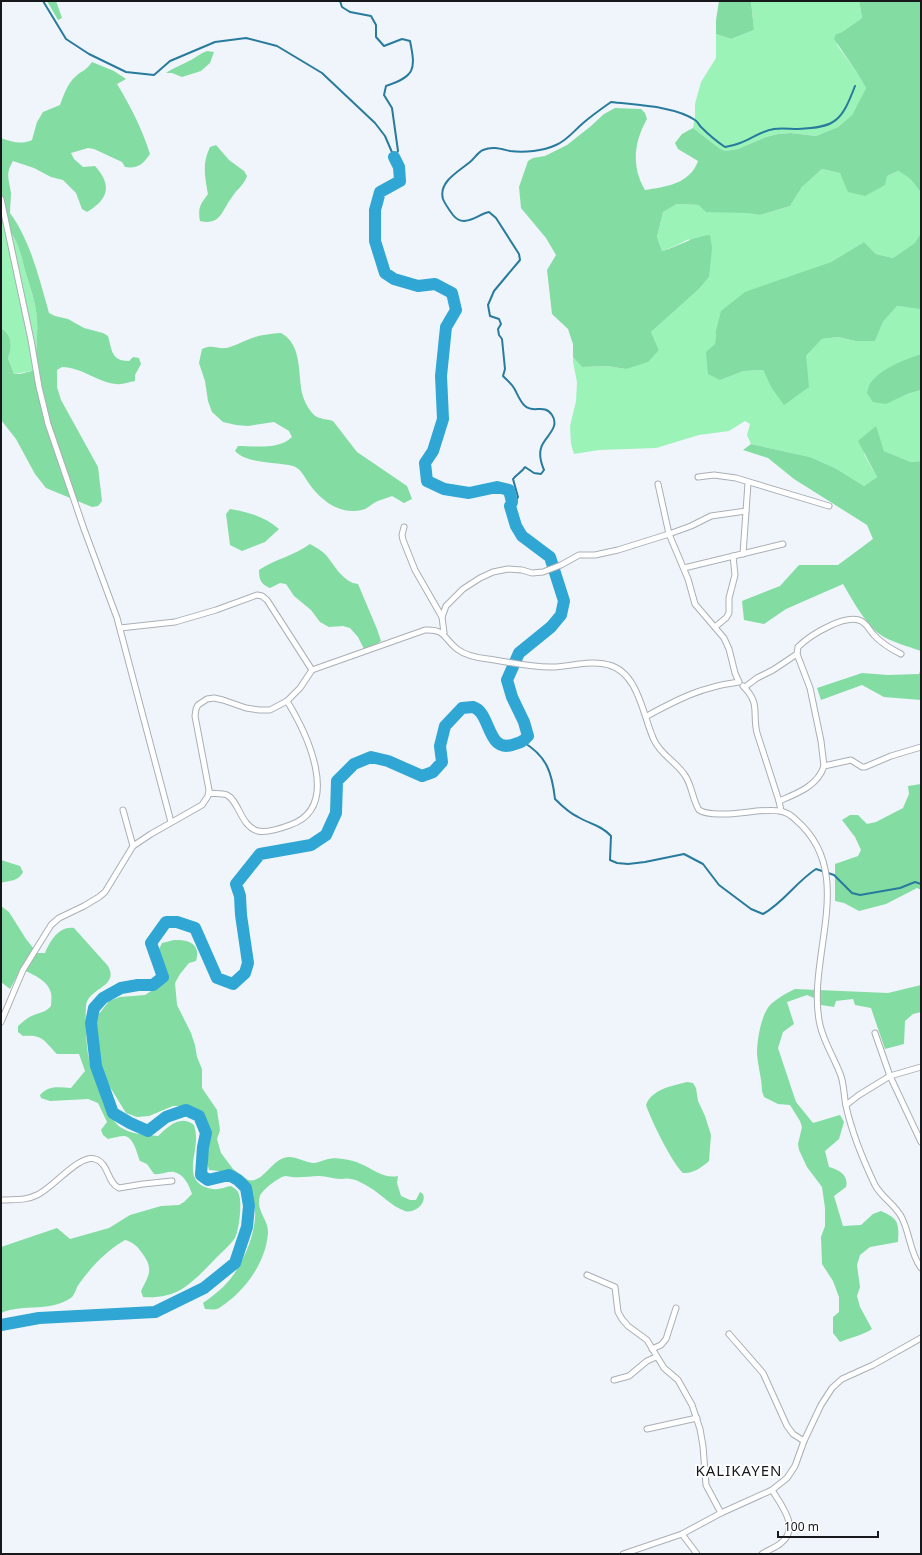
<svg xmlns="http://www.w3.org/2000/svg" width="922" height="1555" viewBox="0 0 922 1555" font-family="'Noto Sans',sans-serif">
<rect width="100%" height="100%" fill="#eff5fb"/>
<g fill="#9bf3b8">
<polygon points="751,1 859,1 862,18 842,32 836,34 837,45 856,71 866,88 852,115 838,127 816,136 791,133 778,134 766,137 738,149 725,151 719,148 693,128 695,116 695,104 701,82 716,58 716,34 731,39 754,30"/>
<polygon points="822,169 840,173 887,176 898,171 904,174 917,186 921,193 921,233 916,243 893,258 876,254 864,242 831,262 773,283 716,331 715,344 720,380 744,371 763,370 771,387 806,364 806,356 822,339 838,337 855,341 875,341 883,322 897,306 919,308 921,309 921,354 906,360 907,394 921,390 921,461 911,462 884,451 875,427 864,454 877,477 864,486 835,468 810,457 751,444 747,435 750,424 745,421 729,431 699,435 656,448 599,450 574,454 571,444 570,426 576,401 577,382 573,362 573,357 582,367 607,366 626,369 659,350 651,332 699,289 709,277 689,239 675,246 662,251 657,237 663,212 677,204 699,205 760,215 790,206 802,187"/>
<path d="M1 223C18 234 21 256 26 274 31 289 36 304 37 320 38 335 36 351 35 366L32 371 14 374 8 358 10 346 4 330 1 328Z"/>
</g>
<g fill="#83dca1">
<polygon points="47,1 56,1 62,18 58,20"/>
<polygon points="719,1 751,1 754,30 731,39 716,34 716,20"/>
<path d="M859 1H921V193C916 184 908 176 898 171L887 176 885 185 865 196 848 192 840 173 822 169 802 187 790 206 760 215 747 213 706 212 699 205 677 204 663 212 657 237 662 251C680 246 691 237 710 235L712 248 709 277 699 289 651 332 659 350 648 362 626 369 607 366 582 367 573 357V344L568 329 552 314 547 270 556 255 546 238 521 208 519 187 528 161 533 158 545 156 567 145 591 126 604 114 615 108 641 109 645 113 647 119C634 142 631 166 645 190 665 187 690 184 698 161L678 149 675 143 682 134 693 128 719 148 725 151 738 149 766 137 778 134 791 133 816 136 838 127 852 115 866 88 856 71 834 39 836 34 842 32 862 18Z"/>
<path d="M207 51 214 52 210 63 201 71 182 77 172 73H166C173 68 179 66 187 62 194 59 199 54 207 51Z"/>
<path d="M92 62 114 71 126 79 117 84C131 107 142 129 150 154 143 164 138 169 125 167L122 162 94 149 88 148 71 153 74 159 83 167 95 166C112 185 109 199 87 212L82 209 76 193 63 180 51 177 34 168 13 161C5 174 9 179 11 193 11 199 10 206 10 213 31 242 39 278 49 313L55 316 68 319 84 328 103 333 108 336C112 350 111 361 129 361L133 357 139 358 141 364 135 375V381C129 382 122 385 116 384 97 382 81 367 62 367L57 370V387L61 400 98 467 102 501 98 506 92 507 46 488 35 474 16 439 1 420V328C12 335 12 347 8 358L14 374H20L32 371 35 366C36 351 38 335 37 320 36 304 31 289 26 274 21 256 18 234 1 223V138C12 142 21 145 32 140L37 122 43 112 60 105C63 96 68 83 75 77 82 70 85 72 92 62Z"/>
<path d="M216 145 229 160 244 171 247 176C244 185 237 189 232 197 222 210 221 226 200 221 198 207 200 205 208 194 205 176 202 164 210 147Z"/>
<polygon points="921,233 921,309 897,306 883,322 875,341 855,341 838,337 822,339 806,356 809,387 784,405 771,387 763,370 744,371 720,380 708,374 706,352 715,344 716,331 721,311 745,292 831,262 864,242 876,254 893,258 915,243"/>
<path d="M281 333C302 344 298 373 302 393 304 401 311 416 320 418 325 420 328 419 333 421L357 452 407 486 412 499 404 503 392 496C388 498 382 499 378 501 373 503 369 507 365 509 341 517 320 500 308 482 304 476 300 468 293 466 277 462 247 464 235 451L238 446C255 446 279 450 292 437L289 431 274 422 248 426 236 425 223 422 212 412 208 401 205 381 199 363 202 349C212 344 217 349 226 348 233 347 241 342 247 340 258 335 269 334 281 333Z"/>
<path d="M921 354V390L907 394 886 404 873 402 867 393C868 389 869 384 872 381 884 367 904 360 921 354Z"/>
<path d="M876 426 884 451 911 462 921 461V651C907 646 890 642 878 633 864 622 852 599 843 584L786 609 764 624 744 620 742 601 780 586 799 565H838L873 539 867 525 794 479 768 458 743 450 751 444 810 457 835 468 864 486 877 477 858 441Z"/>
<path d="M230 509C249 512 265 517 279 529L265 542 242 551 230 545 226 514Z"/>
<path d="M310 544C315 547 321 550 326 555 334 565 344 583 358 584L377 629 381 641 371 648 364 649 358 637 350 628 343 626 329 627 320 622 311 610 294 596 286 584 280 583 270 588C261 584 259 580 259 570 275 559 294 556 310 544Z"/>
<polygon points="921,668 921,700 884,697 862,685 821,700 817,688 862,673 888,675 919,674"/>
<polygon points="921,784 921,890 917,888 886,904 859,911 844,903 835,901 835,864 858,856 861,850 855,837 842,820 850,815 858,815 867,824 876,822 903,808 909,794 908,786"/>
<path d="M1 860 20 866 23 872C18 882 10 880 1 883Z"/>
<path d="M1 906 9 912 26 939 37 953H45C50 941 59 926 74 928L108 966C120 987 87 988 86 1006 85 1024 86 1054 92 1070 94 1078 99 1085 101 1093 103 1097 101 1094 102 1099 103 1106 114 1122 120 1127 130 1134 145 1135 158 1136 168 1127 180 1114 194 1125 195 1129 196 1133 196 1137 197 1156 181 1184 213 1189 219 1190 225 1187 231 1186 234 1188 237 1190 238 1192 243 1200 239 1230 235 1238 230 1245 224 1250 218 1256 207 1267 196 1280 182 1289 171 1296 156 1298 143 1297L141 1291C149 1275 154 1269 142 1253 137 1246 133 1242 125 1240 106 1251 92 1266 79 1284 76 1288 75 1294 72 1297 51 1313 24 1303 1 1313V1247L57 1228 70 1239 109 1228 130 1215 161 1206 179 1205 184 1202 192 1194C189 1185 184 1174 174 1172 168 1171 161 1175 154 1174L147 1164 140 1161C137 1154 134 1137 124 1136 119 1136 113 1138 108 1139L103 1135 101 1130 107 1122 98 1103 88 1099 50 1101 41 1098 40 1095C48 1085 60 1087 71 1088L85 1071 79 1054H57C44 1041 43 1034 23 1036L18 1032V1026C23 1022 28 1017 34 1015 41 1012 46 1012 51 1006 51 1002 52 997 51 993 48 980 31 973 20 969L16 978 10 989 1 982Z"/>
<path d="M174 940C189 939 201 944 196 961L189 963 180 974 175 983 177 1005 191 1033 195 1045 197 1057 202 1069V1088L217 1110 220 1130 217 1139 221 1153 233 1169 248 1180C264 1184 272 1157 289 1157 297 1157 305 1162 313 1163 318 1163 320 1161 325 1160 330 1158 337 1158 343 1159 349 1160 355 1161 361 1164 373 1169 384 1179 398 1176L397 1183 401 1196 410 1200H416L420 1192 423 1194C427 1204 414 1214 405 1211 391 1206 381 1194 369 1187 364 1184 356 1179 350 1179 347 1178 344 1179 341 1179 333 1179 327 1176 319 1176 310 1176 301 1178 292 1177 290 1177 288 1176 286 1176 280 1176 262 1190 260 1196 255 1210 269 1220 268 1233 266 1261 247 1288 225 1304 223 1305 220 1308 217 1309 214 1310 209 1309 205 1309L203 1303C214 1295 227 1285 234 1274 252 1247 270 1198 236 1176 229 1171 218 1171 209 1170L206 1158 209 1139V1133L204 1116 200 1112 180 1106H173L149 1116 137 1117 126 1113 105 1079 97 1051 95 1038 96 1026 99 1014 109 1001 120 997 145 995 162 984 167 973 159 949 162 943Z"/>
<path d="M921 985V1012L913 1014 905 1021 904 1044 885 1049 871 1008 855 1005 853 999 836 1001 834 1007 821 1005 814 998 807 995 787 1002 794 1024 783 1032 778 1048 796 1102 813 1123 840 1115 844 1122 839 1139 825 1151 829 1167C839 1170 849 1175 846 1187L834 1196 843 1226 861 1225 873 1214 881 1211C899 1219 899 1223 898 1242L870 1247 860 1255 857 1265 860 1287 857 1296 860 1307 872 1329C866 1334 849 1338 840 1342L833 1333V1317L839 1312V1297L833 1281 822 1264 821 1237 825 1226V1208L822 1187 807 1167 799 1150 798 1144 802 1127 800 1121 790 1105 778 1104 764 1097 762 1091C762 1079 758 1067 757 1054 757 1040 761 1014 771 1004 778 998 786 993 795 989L888 993Z"/>
<path d="M687 1082 693 1083 696 1088 698 1101 705 1116 711 1135 709 1161C702 1167 693 1174 683 1173 672 1163 651 1120 646 1105 652 1089 672 1086 687 1082Z"/>
</g>
<g fill="none" stroke-linecap="round" stroke-linejoin="round">
<g stroke="#287b9c" stroke-width="2">
<polyline points="43,1 66,39 89,54 126,72 154,75 170,61 215,42 246,38 277,46 322,73 375,123 385,136 394,157"/>
<path d="M340 1 342 7 350 12 371 16 376 25V37L384 46 402 39 410 41C416 70 415 76 386 86L384 95 392 108 398 151 394 157"/>
<path d="M510 506 515 502 518 497 513 479C517 474 522 472 525 467L534 473 541 474 544 470C541 463 539 455 541 448 543 438 561 428 552 415 544 403 534 414 525 406 520 402 517 393 514 388 511 383 507 380 503 376L505 369 502 339 499 335 498 329 501 324 499 319 490 316 488 305 494 291 520 260 519 254 496 218 489 212C478 214 464 229 453 215 450 211 445 204 443 199 438 182 459 171 470 162 474 159 478 152 483 150 493 146 501 149 510 151 524 153 543 151 556 145 566 141 573 132 582 124 591 116 601 109 611 102 635 105 675 106 695 120 698 122 699 125 701 127 708 134 716 141 725 147 730 146 735 145 740 143 751 139 761 131 774 129 781 128 790 129 798 129 836 128 842 120 855 86"/>
<path d="M523 742C547 756 552 773 555 799 562 806 569 813 578 817 590 824 601 825 611 836L610 860 617 863 628 864 645 862 684 854 703 864 719 885 751 909 763 914C783 903 796 882 816 869L834 875 852 893 860 895 900 888 915 882 921 884"/>
</g>
<path stroke="#30a6d4" stroke-width="12" d="M1 1325 39 1318 155 1312 204 1288 235 1263 247 1227 249 1206 246 1188 238 1180 229 1175 208 1180 201 1175 203 1147 206 1133 199 1116 186 1110 166 1117 148 1131 130 1123 113 1113 96 1066 91 1023 94 1008 103 998 121 988 138 985H153L163 977 151 943 166 922H177L195 928 217 978 233 984 245 973 248 963 241 915 240 896 236 884 260 854 311 845 326 835 336 813 337 781 354 764 371 757 388 761 422 776 433 772 442 762 440 746 445 726 462 708 473 707C476 708 479 710 481 713 490 724 491 751 512 745 519 743 523 742 528 736L524 722 512 697 507 680 519 653 551 627 561 615 564 601 550 557 522 536 516 526 510 506 512 502 509 490 497 487 469 493 444 489 427 481 425 463 433 451 443 419 441 376 446 327 456 310 452 293 435 284 418 286 394 279 385 273 375 241V210L380 192 400 181 399 167 394 157"/>
<g stroke="#aaafb5" stroke-width="7">
<g id="minor">
<polyline points="1,199 31,340 39,387 48,424 84,529 117,618 171,822"/>
<polyline points="698,477 714,475 736,478 829,506"/>
<polyline points="658,484 669,534 691,526 711,516 746,511"/>
<polyline points="404,527 402,535 403,540 415,570 442,617"/>
<polyline points="743,554 748,483"/>
<polyline points="684,568 783,544"/>
<polyline points="715,627 726,618 729,613 729,598 735,575 733,556"/>
<polyline points="120,628 175,622 216,610 257,595 262,596 267,600 312,670"/>
<path d="M444 633 442 617 446 606 463 589 480 578 493 572 508 569 522 570 532 573 543 572 561 565 579 555H595L618 550 669 534 688 579 695 604 724 638 729 649 735 673 739 682C702 687 680 698 647 716"/>
<polyline points="797,654 810,688 821,741 824,766"/>
<path d="M743 686C761 704 752 712 757 733L779 801"/>
<path d="M745 687 757 678 773 670 797 654 798 647C809 636 849 610 864 623 868 626 870 631 874 635 881 643 891 649 901 654"/>
<path d="M209 793C214 794 221 793 227 795 239 801 241 827 258 831 267 833 282 828 290 825 343 807 306 732 287 701"/>
<polyline points="123,810 133,846"/>
<path d="M781 811 779 801C796 794 818 786 824 766L851 760 862 767H865L891 756 921 747"/>
<path d="M1 1022 23 970 51 925 59 918 84 906 99 897 105 892 133 846 151 834 202 805 208 796 209 790 195 716 196 709 198 705 207 699 214 698 223 700 246 708 259 710H270L287 701 300 688 312 670 425 630C446 629 443 638 457 649 465 655 478 658 488 659 510 662 532 668 554 667 572 666 592 660 609 665 639 673 643 717 654 740 661 755 675 761 684 774 692 784 692 799 699 810 705 814 713 814 720 814 738 815 764 808 780 811 786 812 792 816 796 820 859 874 805 958 820 1025 824 1043 835 1059 841 1076 844 1085 844 1096 846 1106 852 1133 863 1160 875 1185 882 1198 896 1205 902 1218 910 1234 910 1253 921 1268"/>
<polyline points="875,1033 890,1076 921,1142"/>
<polyline points="846,1105 859,1095 890,1076 921,1067"/>
<path d="M1 1200C14 1199 25 1201 37 1195 53 1188 79 1154 95 1159 109 1163 107 1183 119 1188L143 1184 172 1181"/>
<polyline points="587,1275 615,1287 618,1312 622,1319 628,1326 647,1340 664,1368 678,1380 692,1405 700,1429 703,1446 706,1485 721,1513 682,1534 623,1554"/>
<polyline points="729,1334 763,1373 787,1426 793,1434 804,1441"/>
<polyline points="652,1349 661,1345 666,1339 676,1308"/>
<polyline points="614,1380 629,1376 647,1361 656,1357"/>
<polyline points="647,1429 697,1418"/>
<polyline points="721,1513 772,1490 787,1478 795,1466 804,1441 821,1405 832,1388 842,1379 873,1365 921,1338"/>
<polyline points="682,1534 697,1554"/>
<path d="M762 1554C768 1550 775 1548 781 1543 800 1528 782 1506 772 1490"/>
</g>
</g>
<use href="#minor" stroke="#fff" stroke-width="5"/>
</g>
<g text-anchor="middle" dominant-baseline="central" stroke-width="4" stroke-linejoin="round" paint-order="stroke">
<g font-size="15" letter-spacing="1" fill="#16181b" stroke="#fff">
<text x="739" y="1470">KALIKAYEN</text>
</g>
</g>
<rect width="922" height="1555" fill="none" stroke="#16181b" stroke-width="4"/>
<path d="M778 1531v6h100v-6" fill="none" stroke="#16181b" stroke-width="2"/>
<text x="784" y="1531" font-size="12" fill="#16181b" stroke="#ffffff" stroke-width="3" paint-order="stroke">100 m</text>
</svg>
